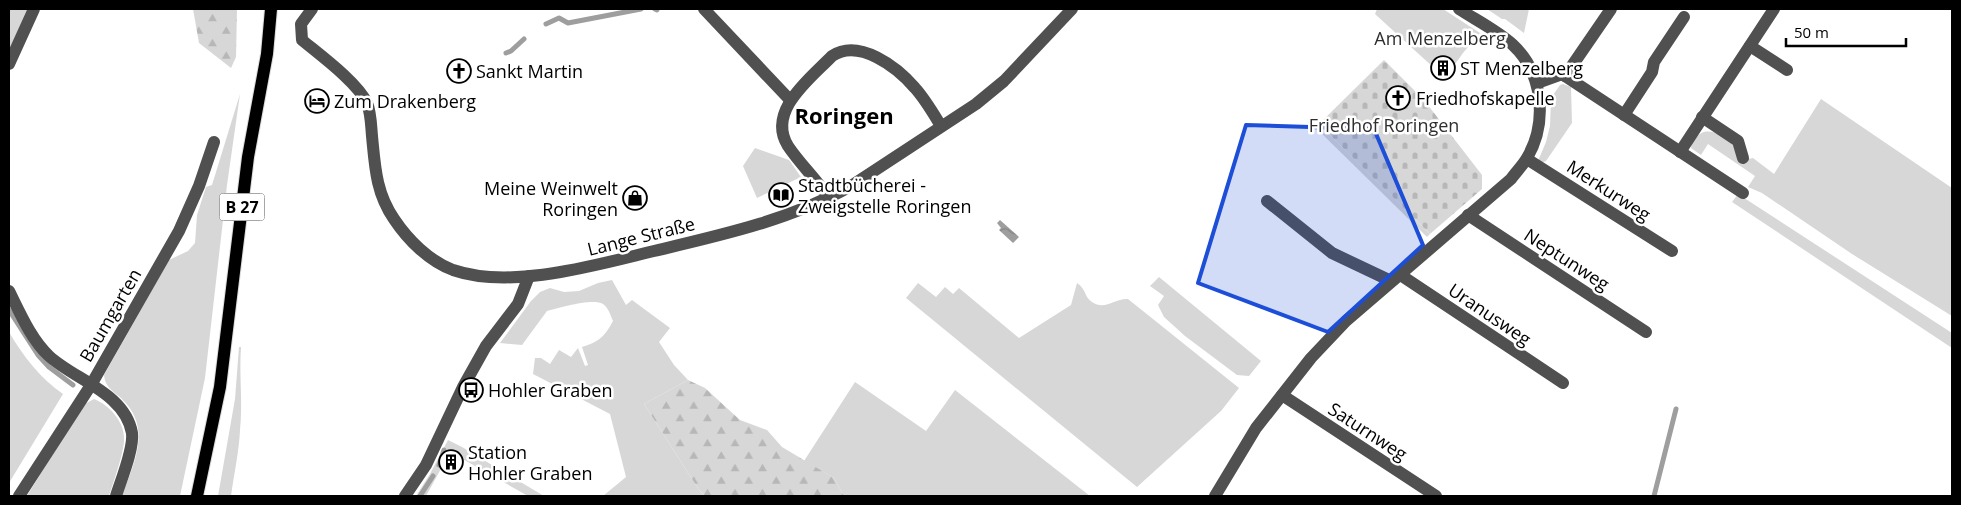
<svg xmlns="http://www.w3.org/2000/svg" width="1961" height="505" viewBox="0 0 1961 505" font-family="'Open Sans',sans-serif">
<defs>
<pattern id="forest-firs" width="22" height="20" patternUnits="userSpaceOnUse" patternTransform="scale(1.25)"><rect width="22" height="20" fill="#d7d7d7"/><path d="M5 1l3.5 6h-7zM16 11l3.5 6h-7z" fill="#b7b7b7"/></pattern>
<pattern id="cemetery-stones" width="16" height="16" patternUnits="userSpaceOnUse" patternTransform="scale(1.25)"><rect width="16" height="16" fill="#d7d7d7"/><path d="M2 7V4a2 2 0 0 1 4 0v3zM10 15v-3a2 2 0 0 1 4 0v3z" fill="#b7b7b7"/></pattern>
<pattern id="water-waves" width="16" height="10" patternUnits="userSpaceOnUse" patternTransform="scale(1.25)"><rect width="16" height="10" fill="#9e9e9e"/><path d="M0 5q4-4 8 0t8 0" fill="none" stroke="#868686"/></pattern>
</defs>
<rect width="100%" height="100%" fill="#fff"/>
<g fill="#d7d7d7">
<polygon points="9,9 31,9 9,56"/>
<polygon points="1377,9 1443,9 1480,33 1463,53 1445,78 1375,14"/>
<polygon points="1487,9 1529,9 1524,33 1505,19 1502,19"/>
<polygon points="1563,84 1571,87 1572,123 1546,161 1541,163 1538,161 1546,142 1550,126 1551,98 1560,85"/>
<path d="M240 94 227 185 205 378 180 496H122C134 462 153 428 121 398 113 391 105 387 104 375L169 260 188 251 195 243 197 215 206 187 212 185Z"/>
<path d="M1821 99 1952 188V316L1852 254 1762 193 1748 187 1755 176 1708 144 1701 155 1691 148C1691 144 1693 141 1696 138 1705 125 1722 134 1731 143 1736 147 1737 155 1739 161L1753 158 1774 174Z"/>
<polygon points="1319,124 1430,234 1427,237 1316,128"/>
<polygon points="755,148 789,160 801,177 757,198 743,166"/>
<polygon points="1738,194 1952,333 1952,348 1732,202"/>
<polygon points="1159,277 1261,361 1249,376 1237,375 1185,336 1164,317 1158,305 1164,296 1150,286"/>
<path d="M612 280 626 305 632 300 670 328 659 342 674 365 688 380 644 404 699 490 705 496H603L626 477 610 414 533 374 535 358H541L550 364 559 350 571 357 578 348 585 366 588 365 582 347C599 342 605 336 613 321 611 316 608 307 603 304 592 298 560 308 547 311L522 345 500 343 531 301 540 292 550 288 564 292 579 291 598 283Z"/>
<path d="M918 283 936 297 945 287 953 294 959 288 1019 338 1071 305 1077 283C1087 290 1084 297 1092 302 1105 311 1115 298 1128 299L1239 388 1221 411 1137 487 906 298Z"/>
<path d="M9 332C23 356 40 378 63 394L9 483Z"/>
<path d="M239 347H241C239 375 243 403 240 430 239 452 234 474 231 496H218L235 399Z"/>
<polygon points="855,382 926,431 955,390 1090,496 844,496 834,478 804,461"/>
<path d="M94 399C109 405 124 421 124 438 125 450 113 483 109 496H27L83 405Z"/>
<polygon points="448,440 462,447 544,496 528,496 459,457 451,470 443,465 426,496 416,496 430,474"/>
</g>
<g fill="url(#forest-firs)">
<polygon points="193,9 237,9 236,57 231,68 199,43"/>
<polygon points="688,380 705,388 740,420 767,430 782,447 834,478 844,496 705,496 699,490 644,404"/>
</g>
<polygon fill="url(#cemetery-stones)" points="1384,60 1424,100 1482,175 1482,189 1430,234 1319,124"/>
<polygon fill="url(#water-waves)" points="1000,220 1019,237 1013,243 999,230 1001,228 997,223"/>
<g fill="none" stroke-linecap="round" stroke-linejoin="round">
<g stroke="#9e9e9e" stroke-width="5">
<polyline points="655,9 657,10"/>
<polyline points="546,24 559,18 568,23 641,9"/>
<polyline points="506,53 511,51 524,39"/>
<polyline points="9,310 38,355 49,367 73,385"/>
<polyline points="439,465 444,450"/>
<polyline points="420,496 433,476"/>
<polyline points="1654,496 1676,409"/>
</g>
<g stroke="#dbdbdb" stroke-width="14">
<polyline id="major" points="197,496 220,387 248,157 267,54 271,9"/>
</g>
<g stroke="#505050" stroke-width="12">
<path d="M312 9 301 24 302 40C320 55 357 82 367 103 371 113 371 125 372 136 375 167 376 193 394 219 408 240 429 261 453 270 511 290 596 265 654 251 722 235 790 220 851 186L976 104 1004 81 1072 9"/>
<polyline points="704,9 790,100"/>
<polyline points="1750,46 1787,70"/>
<polyline points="9,64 34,9"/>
<polyline points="1565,76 1611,9"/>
<polyline points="1537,83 1562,74 1743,193"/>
<polyline points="1624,115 1652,72 1654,62 1684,17"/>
<polyline points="1702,117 1738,141 1743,158"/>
<polyline points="1680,152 1774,9"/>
<polyline points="1527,159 1672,251"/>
<path d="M829 198C817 180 800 164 788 146 766 111 811 78 832 56 859 38 897 67 915 88 925 99 933 113 941 126"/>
<polyline points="1267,201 1332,253 1391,281"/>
<polyline points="1468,215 1646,332"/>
<polyline points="1399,274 1563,383"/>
<path d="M9 291C20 313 31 339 49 356 75 380 125 393 132 433 134 449 121 480 116 496"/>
<polyline points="1282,395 1436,496"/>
<polyline points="19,496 91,385 179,231 199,186 214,142"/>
<polyline points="405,496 426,465 463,387 486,346 518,304 529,276"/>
<path d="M1215 496 1256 428 1311 358 1346 321 1511 179C1516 172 1523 165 1527 158 1548 122 1543 73 1513 45 1498 31 1476 20 1459 9"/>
</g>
<use href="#major" stroke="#000" stroke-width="12"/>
</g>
<path fill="#1d4ed8" fill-opacity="0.2" stroke="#1d4ed8" stroke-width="4" stroke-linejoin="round" d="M1246 125 1374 129 1423 245 1328 332 1198 283Z"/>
<defs>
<g id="building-ring" transform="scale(1.25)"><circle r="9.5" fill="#fff" stroke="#000" stroke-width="1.5"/><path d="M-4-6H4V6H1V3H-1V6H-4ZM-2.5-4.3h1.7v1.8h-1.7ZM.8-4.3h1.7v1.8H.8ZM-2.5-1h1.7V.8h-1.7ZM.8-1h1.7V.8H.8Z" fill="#000"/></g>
<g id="church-ring" transform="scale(1.25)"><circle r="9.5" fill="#fff" stroke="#000" stroke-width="1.5"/><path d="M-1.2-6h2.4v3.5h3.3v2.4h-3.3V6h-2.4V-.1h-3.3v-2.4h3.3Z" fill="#000"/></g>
<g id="hotel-ring" transform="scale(1.25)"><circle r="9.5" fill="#fff" stroke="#000" stroke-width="1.5"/><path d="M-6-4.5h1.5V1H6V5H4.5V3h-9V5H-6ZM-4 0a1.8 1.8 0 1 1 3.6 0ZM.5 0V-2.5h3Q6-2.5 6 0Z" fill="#000"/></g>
<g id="library-ring" transform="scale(1.25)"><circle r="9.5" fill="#fff" stroke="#000" stroke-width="1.5"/><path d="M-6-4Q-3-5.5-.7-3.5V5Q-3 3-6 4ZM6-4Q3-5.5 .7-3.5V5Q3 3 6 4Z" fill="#000"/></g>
<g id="shop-ring" transform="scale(1.25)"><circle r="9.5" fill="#fff" stroke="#000" stroke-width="1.5"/><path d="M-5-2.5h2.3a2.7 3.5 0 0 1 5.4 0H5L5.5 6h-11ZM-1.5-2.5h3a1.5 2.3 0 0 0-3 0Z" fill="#000"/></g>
<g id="bus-ring" transform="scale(1.25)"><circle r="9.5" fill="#fff" stroke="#000" stroke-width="1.5"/><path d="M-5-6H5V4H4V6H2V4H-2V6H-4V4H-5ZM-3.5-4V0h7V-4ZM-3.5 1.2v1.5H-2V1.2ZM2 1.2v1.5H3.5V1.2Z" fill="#000"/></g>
</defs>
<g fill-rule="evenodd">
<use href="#building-ring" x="1443" y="68"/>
<use href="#church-ring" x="459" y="71"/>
<use href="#church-ring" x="1398" y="98"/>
<use href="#hotel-ring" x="317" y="101"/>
<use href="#library-ring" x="781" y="195"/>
<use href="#shop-ring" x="635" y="198"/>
<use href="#bus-ring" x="471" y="390"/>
<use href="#building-ring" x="451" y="462"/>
</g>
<g text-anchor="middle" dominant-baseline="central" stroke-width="5" stroke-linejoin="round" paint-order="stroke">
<rect fill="#fff" stroke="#4c4c4c" stroke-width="1" x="219.5" y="193.5" width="45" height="27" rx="4"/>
<g font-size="16" font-weight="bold" fill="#000">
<text x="242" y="207">B 27</text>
</g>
<g font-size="18" fill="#2e2e2e" stroke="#fff">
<text x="1440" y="38">Am Menzelberg</text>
<text x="1384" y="125">Friedhof Roringen</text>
</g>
<g font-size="18" fill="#000" stroke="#fff" text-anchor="start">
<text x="1460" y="68">ST Menzelberg</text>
<text x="476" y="71">Sankt Martin</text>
<text x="1416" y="98">Friedhofskapelle</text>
<text x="334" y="101">Zum Drakenberg</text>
<text x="798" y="185">Stadtbücherei -<tspan x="798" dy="21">Zweigstelle Roringen</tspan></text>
<text x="618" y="188" text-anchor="end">Meine Weinwelt<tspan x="618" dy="21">Roringen</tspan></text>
<text x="488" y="390">Hohler Graben</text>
<text x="468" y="452">Station<tspan x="468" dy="21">Hohler Graben</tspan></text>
</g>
<g font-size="18" fill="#000" stroke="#fff">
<text transform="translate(1609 190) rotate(33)">Merkurweg</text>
<text transform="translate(641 236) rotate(-14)">Lange Straße</text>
<text transform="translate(1567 259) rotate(33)">Neptunweg</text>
<text transform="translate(1490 314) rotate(34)">Uranusweg</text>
<text transform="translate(110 315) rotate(-60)">Baumgarten</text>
<text transform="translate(1368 431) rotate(33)">Saturnweg</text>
</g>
<g font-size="22" font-weight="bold" fill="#000" stroke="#fff">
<text x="844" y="115">Roringen</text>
</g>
</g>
<rect width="1961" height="505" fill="none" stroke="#000000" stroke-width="20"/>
<path d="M1786 38v8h120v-8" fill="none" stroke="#000000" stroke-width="2.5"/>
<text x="1794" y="38" font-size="15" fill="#000000" stroke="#ffffff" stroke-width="4" paint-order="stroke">50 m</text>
</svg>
